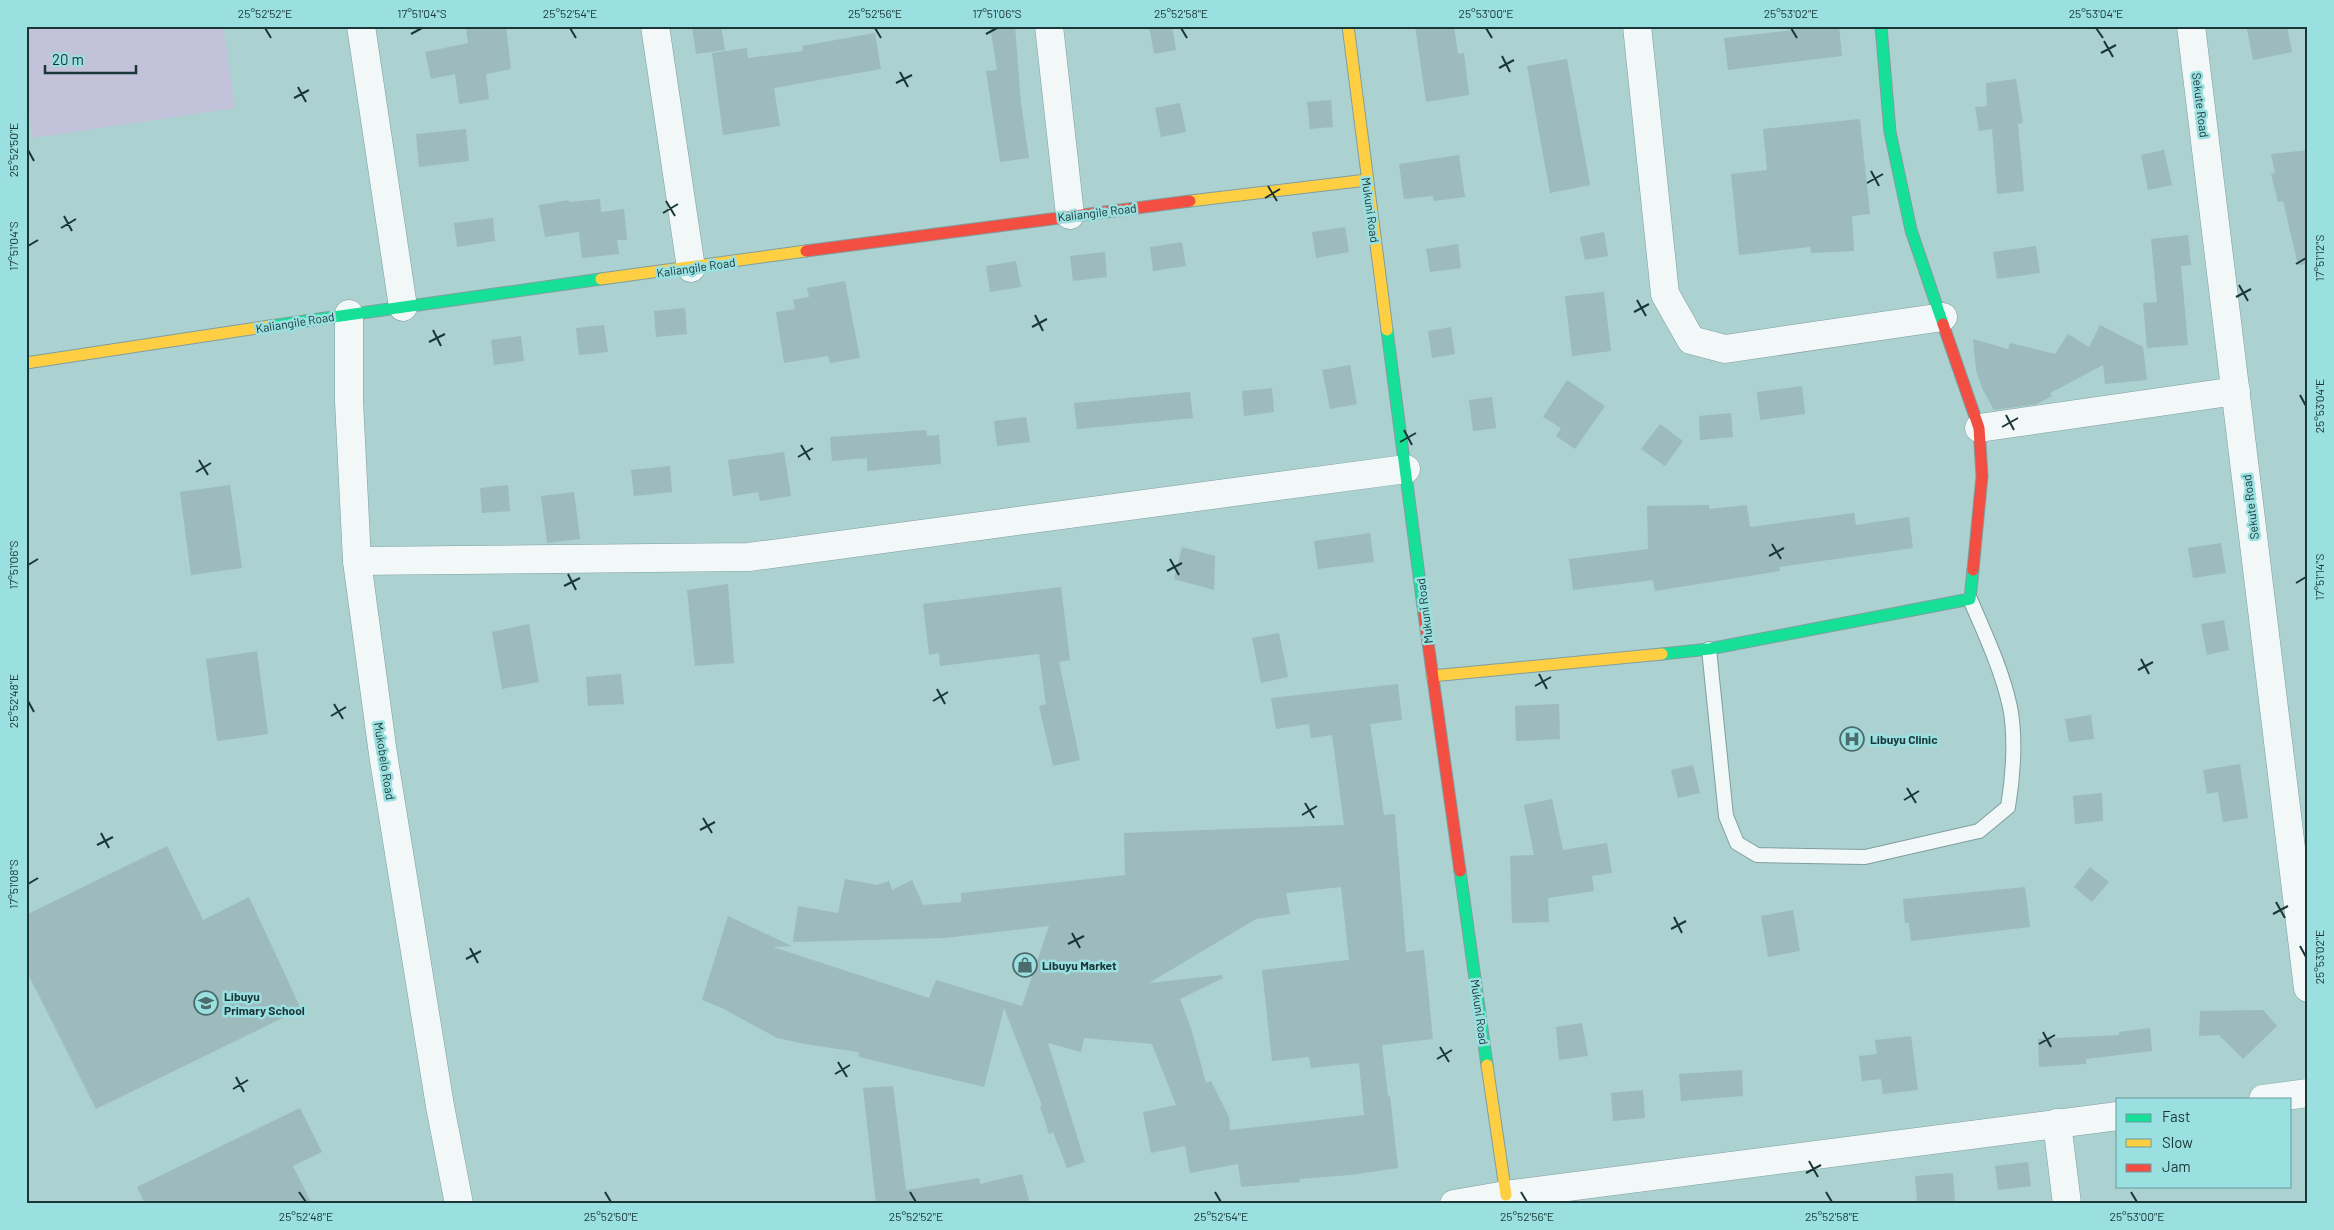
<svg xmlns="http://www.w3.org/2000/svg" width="2334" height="1230" viewBox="0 0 2334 1230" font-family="Barlow,sans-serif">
<rect width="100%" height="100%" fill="#abd1d1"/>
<polygon fill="#c3c2db" points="26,26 223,26 235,108 33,138 26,94"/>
<g fill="#9dbabd" fill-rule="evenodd">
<polygon points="488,26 506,26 511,69 486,74 489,99 459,104 455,74 431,79 425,52 468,43 466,29"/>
<polygon points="692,26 721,26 725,50 696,54"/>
<polygon points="990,26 1015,26 1021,104 1029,158 1000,162 986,71 997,70"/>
<polygon points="1149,26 1172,26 1176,50 1154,54"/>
<polygon points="1415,26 1454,26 1458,54 1464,53 1469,95 1426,102"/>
<polygon points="1793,26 1839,26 1842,56 1728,70 1724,38 1794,30"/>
<polygon points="2261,26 2287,26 2292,52 2253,60 2247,29"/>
<polygon points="875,33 881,69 774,88 780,126 723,135 712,53 747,48 748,58 803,51 802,46"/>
<polygon points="1567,59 1590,185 1550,193 1527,66"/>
<polygon points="2016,79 2023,123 2018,124 2024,191 1997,194 1992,129 1979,131 1975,107 1987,106 1986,83"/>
<polygon points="1331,100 1333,127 1310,129 1307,102"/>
<polygon points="1180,103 1186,132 1161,137 1155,108"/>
<polygon points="1860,119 1870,214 1852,216 1854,251 1811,253 1810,247 1739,255 1731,174 1767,170 1763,129"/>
<polygon points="466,129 469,161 419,167 416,134"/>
<polygon points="2164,150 2172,185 2148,190 2141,155"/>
<polygon points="2308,150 2308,264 2298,265 2283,201 2278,202 2271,174 2275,173 2271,154"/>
<polygon points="1459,155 1465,197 1434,201 1433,196 1404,199 1399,164"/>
<polygon points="600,199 601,212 624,209 627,240 617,240 619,254 582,258 579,232 545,237 539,205 569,200 569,202"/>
<polygon points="493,218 495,241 457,247 454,223"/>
<polygon points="1345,227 1349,252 1316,258 1312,232"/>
<polygon points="1604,232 1608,256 1585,260 1580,237"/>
<polygon points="2188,235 2191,265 2181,266 2188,345 2147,348 2143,303 2157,302 2151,239"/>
<polygon points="1182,242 1186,266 1153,271 1150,247"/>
<polygon points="1458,244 1461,268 1430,272 1426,249"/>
<polygon points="2036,246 2040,273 1997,279 1993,252"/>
<polygon points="1105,252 1107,277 1073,281 1070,256"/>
<polygon points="1016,261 1021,287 990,292 986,266"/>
<polygon points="845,281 860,358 830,363 828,356 784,363 776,312 795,309 793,300 809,297 807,288"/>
<polygon points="1604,292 1611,351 1572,356 1565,296"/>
<polygon points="685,308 687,334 656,337 654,311"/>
<polygon points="604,325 608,352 579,355 576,328"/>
<polygon points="2100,325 2143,347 2147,380 2105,384 2103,365 2050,393 2052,396 2037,404 1994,410 1982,388 1976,370 1973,339 2008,349 2010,343 2055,354 2068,334 2089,347"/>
<polygon points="1451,327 1455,354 1432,358 1428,331"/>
<polygon points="521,336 524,361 494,365 491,340"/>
<polygon points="1350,365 1357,404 1330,409 1322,370"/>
<polygon points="1567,380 1605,406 1575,449 1556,436 1561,428 1543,417"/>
<polygon points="1802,386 1805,414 1760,420 1757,392"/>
<polygon points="1272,388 1274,412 1244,416 1242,391"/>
<polygon points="1190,392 1193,418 1077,429 1074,403"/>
<polygon points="1492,397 1496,428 1473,431 1469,400"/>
<polygon points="1731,413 1733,437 1700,440 1699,416"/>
<polygon points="1026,417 1030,442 997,446 994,421"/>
<polygon points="1660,424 1683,441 1665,466 1641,449"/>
<polygon points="926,430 927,436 939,435 941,464 867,471 867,458 832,461 830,437"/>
<polygon points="784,452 791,496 760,501 758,492 733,496 728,460"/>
<polygon points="670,466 672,492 634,496 631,470"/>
<polygon points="230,485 242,568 191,575 180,492"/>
<polygon points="508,485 510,511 482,513 480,488"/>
<polygon points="574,492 580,539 547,543 541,496"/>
<polygon points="1709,505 1709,509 1747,505 1750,527 1854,513 1856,525 1909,517 1913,548 1779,567 1780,571 1655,591 1653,580 1573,590 1569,559 1648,549 1647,506"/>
<polygon points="1370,533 1374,562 1318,569 1314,541"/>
<polygon points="2221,543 2226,573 2193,578 2188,548"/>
<polygon points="1182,547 1215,556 1214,590 1174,579"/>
<polygon points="728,584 734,663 695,666 687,590"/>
<polygon points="1061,587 1070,660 1059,662 1080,760 1053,766 1039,706 1046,704 1039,654 940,666 939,653 929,655 923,604"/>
<polygon points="2224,620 2229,650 2207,655 2201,624"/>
<polygon points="529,624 539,682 502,689 492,632"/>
<polygon points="1279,633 1288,677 1261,683 1252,638"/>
<polygon points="257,651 268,734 217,741 206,659"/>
<polygon points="621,674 624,704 588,706 586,677"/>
<path d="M1398 684 1402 720 1370 724 1384 815 1395 814 1406 952 1424 950 1433 1039 1382 1045 1388 1096H1390L1398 1168 1350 1175 1299 1179 1300 1182 1241 1187 1238 1164 1190 1173 1185 1146 1151 1153 1143 1112 1176 1105 1152 1044 1084 1038 1081 1052 1048 1043 1085 1162 1067 1168 1053 1132 1049 1134 1040 1106 1042 1105 1004 1008 984 1087 859 1057 858 1052 805 1044 777 1038 722 1008 702 1000 728 916 792 946 773 947 929 998 936 980 1022 1006 1049 926 945 938 793 942 798 906 838 913 845 879 877 885 889 881 892 890 912 880 923 905 961 902V893L1125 875 1124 833 1344 825 1332 735 1311 738 1309 724 1276 729 1271 698ZM1341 887 1349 960 1262 970 1272 1061 1309 1057 1311 1068 1359 1063 1364 1115 1230 1130 1229 1117 1211 1081 1206 1083 1191 1028 1180 999 1223 978 1222 975 1149 983 1256 919 1290 914 1286 893Z"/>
<polygon points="1559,704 1560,739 1516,741 1515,706"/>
<polygon points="2091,715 2094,739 2069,742 2065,719"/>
<polygon points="2240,764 2248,818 2223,822 2218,792 2207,794 2203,770"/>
<polygon points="1693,765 1700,793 1678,798 1671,770"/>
<polygon points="2102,793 2103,821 2075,824 2073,796"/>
<polygon points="1552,799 1563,850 1607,843 1612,873 1592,876 1594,891 1548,898 1549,922 1512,923 1510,856 1534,855 1524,805"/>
<polygon points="167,846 203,920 249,897 301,1009 96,1109 26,970 26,915"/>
<polygon points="2090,867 2109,882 2092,902 2074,887"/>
<polygon points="2025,887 2030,927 1911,941 1909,923 1905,923 1903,899"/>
<polygon points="1793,910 1800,951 1768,957 1761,916"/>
<polygon points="2263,1010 2277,1026 2243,1059 2219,1035 2199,1036 2200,1011"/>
<polygon points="1582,1023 1588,1056 1559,1060 1556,1027"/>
<polygon points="2150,1028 2152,1051 2086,1059 2086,1064 2039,1067 2038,1039 2119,1035 2119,1032"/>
<polygon points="1911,1036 1918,1090 1883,1094 1881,1079 1862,1081 1859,1056 1877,1054 1875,1040"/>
<polygon points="1742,1070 1743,1096 1681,1101 1679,1074"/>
<polygon points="893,1086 906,1190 979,1178 980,1184 1022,1174 1030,1204 876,1204 863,1088"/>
<polygon points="1643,1090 1645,1118 1613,1121 1611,1093"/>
<polygon points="300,1108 322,1152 293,1166 312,1204 145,1204 137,1187"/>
<polygon points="2028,1162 2031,1186 1998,1190 1995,1166"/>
<polygon points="1953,1173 1955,1204 1917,1202 1915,1176"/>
</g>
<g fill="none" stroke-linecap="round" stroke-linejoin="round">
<g stroke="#809e9f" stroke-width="16">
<path id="lane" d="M1709 649 1726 816 1737 843 1757 855 1865 857 1979 831 2008 807C2013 778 2016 737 2010 707 2002 670 1985 634 1970 599"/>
</g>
<g stroke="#809e9f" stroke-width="29">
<g id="street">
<polyline points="361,26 403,307"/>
<polyline points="655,26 691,268"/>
<polyline points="1049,26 1070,215"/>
<polyline points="1637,26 1665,294 1691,340 1725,349 1943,317"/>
<polyline points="2191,26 2308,988"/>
<polyline points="349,314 349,401 357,561 383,754 440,1106 459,1204"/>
<polyline points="1979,428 2236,391"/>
<polyline points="357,561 749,557 1406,469"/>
<polyline points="2263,1099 2308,1093"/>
<polyline points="2057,1123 2067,1204"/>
<polyline points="1454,1204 1506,1195 2118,1116"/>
</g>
</g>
<g stroke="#809e9f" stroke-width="13">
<g id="fast">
<polyline points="1881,26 1890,132 1911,230 1943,324"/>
<polyline points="270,326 601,279"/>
<polyline points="1387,330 1424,614"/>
<polyline points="1662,654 1709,649 1970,599 1973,570"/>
<polyline points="1460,871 1487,1065"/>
</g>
</g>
<g stroke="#809e9f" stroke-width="13">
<g id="slow">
<polyline points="1348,26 1387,330"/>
<polyline points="1190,201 1367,180"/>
<polyline points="601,279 806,251"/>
<polyline points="26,363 270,326"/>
<polyline points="1432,676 1662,654"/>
<polyline points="1487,1065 1506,1195"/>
</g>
</g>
<g stroke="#809e9f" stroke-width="13">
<g id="jam">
<polyline points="806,251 1190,201"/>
<polyline points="1943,324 1979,428 1982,476 1973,570"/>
<polyline points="1424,614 1460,871"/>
</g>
</g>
<use href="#lane" stroke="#f2f8f8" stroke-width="14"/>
<use href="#street" stroke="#f2f8f8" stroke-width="28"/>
<use href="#fast" stroke="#16e098" stroke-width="11"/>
<use href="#slow" stroke="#ffcf43" stroke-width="11"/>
<use href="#jam" stroke="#f24e42" stroke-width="11"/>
</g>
<path fill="none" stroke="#1a3637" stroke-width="2" d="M265 28 271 38M570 28 576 38M875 28 881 38M1181 28 1187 38M1486 28 1492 38M1791 28 1797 38M2096 28 2103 38M411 34 422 28M986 34 997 28M2104 41 2113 57M2101 53 2116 45M1502 56 1510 72M1499 68 1514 60M900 72 908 87M896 83 912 75M298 87 306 102M294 98 309 90M28 150 34 161M1871 171 1879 186M1867 183 1883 174M1268 186 1277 201M1265 198 1280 189M666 201 675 216M663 213 678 204M64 216 72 231M61 228 76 219M28 246 38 240M2296 264 2306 258M2239 285 2248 301M2236 297 2251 289M1637 300 1646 316M1634 312 1649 304M1035 315 1043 331M1032 327 1047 319M433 330 441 346M429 342 445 334M2300 395 2306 406M2006 415 2014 430M2002 427 2018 418M1404 430 1412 445M1400 442 1416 433M801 445 810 460M798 457 813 448M199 460 208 475M196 472 211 463M1772 544 1781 559M1769 556 1784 548M1170 559 1179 575M28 565 38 559M1167 571 1182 563M568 574 576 590M2296 583 2306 577M564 586 580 578M2141 659 2149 674M2138 670 2153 662M1539 674 1547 689M1535 686 1551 677M937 689 945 704M28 701 34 712M933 701 948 692M334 704 343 719M331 716 346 707M1907 788 1916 803M1904 800 1919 791M1305 803 1314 818M1302 815 1317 806M703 818 712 833M700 830 715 822M101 833 109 848M97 845 113 837M28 884 38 878M2276 902 2285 918M2273 914 2288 906M1674 917 1682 933M1671 929 1686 921M1072 933 1080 948M1068 944 1084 936M2300 946 2306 957M470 948 478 963M466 959 481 951M2043 1032 2051 1047M2039 1044 2055 1035M1440 1047 1449 1062M1437 1059 1452 1050M838 1062 847 1077M835 1074 850 1065M236 1077 244 1092M233 1089 248 1080M1809 1161 1818 1177M1806 1173 1821 1165M299 1192 306 1202M605 1192 611 1202M910 1192 916 1202M1215 1192 1221 1202M1521 1192 1527 1202M1826 1192 1832 1202M2131 1192 2137 1202"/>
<defs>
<g id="hospital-ring" transform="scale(1.25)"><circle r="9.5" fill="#9be0e1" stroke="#4d6c6d" stroke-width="1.5"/><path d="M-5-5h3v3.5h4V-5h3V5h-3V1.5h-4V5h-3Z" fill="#4d6c6d"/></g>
<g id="shop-ring" transform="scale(1.25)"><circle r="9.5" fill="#9be0e1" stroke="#4d6c6d" stroke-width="1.5"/><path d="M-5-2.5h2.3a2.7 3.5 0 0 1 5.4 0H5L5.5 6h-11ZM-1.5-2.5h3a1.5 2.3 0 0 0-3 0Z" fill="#4d6c6d"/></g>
<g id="school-ring" transform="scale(1.25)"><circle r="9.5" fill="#9be0e1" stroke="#4d6c6d" stroke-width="1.5"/><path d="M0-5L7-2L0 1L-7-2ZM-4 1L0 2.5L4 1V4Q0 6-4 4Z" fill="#4d6c6d"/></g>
</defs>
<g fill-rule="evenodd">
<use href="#hospital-ring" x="1852" y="739"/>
<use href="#shop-ring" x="1025" y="965"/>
<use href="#school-ring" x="206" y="1003"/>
</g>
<g text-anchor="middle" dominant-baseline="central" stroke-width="5" stroke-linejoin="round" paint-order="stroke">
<g font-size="12" fill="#1a3637" stroke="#9be0e1">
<text transform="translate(2201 105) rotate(83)">Sekute Road</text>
<text transform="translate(1371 210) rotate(82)">Mukuni Road</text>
<text transform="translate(1097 212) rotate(-7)">Kaliangile Road</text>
<text transform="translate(696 267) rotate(-8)">Kaliangile Road</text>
<text transform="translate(295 322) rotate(-9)">Kaliangile Road</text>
<text transform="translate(2250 507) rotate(-97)">Sekute Road</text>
<text transform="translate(1424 611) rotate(-97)">Mukuni Road</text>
<text transform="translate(385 761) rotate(81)">Mukobelo Road</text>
<text transform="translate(1480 1012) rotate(82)">Mukuni Road</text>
</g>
<g font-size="12" font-weight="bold" fill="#1a3637" stroke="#9be0e1" text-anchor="start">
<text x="1870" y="739">Libuyu Clinic</text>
<text x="1042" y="965">Libuyu Market</text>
<text x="224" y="996">Libuyu<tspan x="224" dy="14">Primary School</tspan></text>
</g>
</g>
<rect width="2334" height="1230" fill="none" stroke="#9be0e1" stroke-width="55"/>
<rect x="2116" y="1098" width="175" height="90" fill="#9be0e1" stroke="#679c9d"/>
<rect x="2126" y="1114" width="25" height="8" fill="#16e098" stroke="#679c9d"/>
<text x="2162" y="1122" font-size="15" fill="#1a3637">Fast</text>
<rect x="2126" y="1139" width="25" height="8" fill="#ffcf43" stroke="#679c9d"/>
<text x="2162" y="1148" font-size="15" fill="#1a3637">Slow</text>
<rect x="2126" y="1164" width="25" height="8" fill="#f24e42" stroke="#679c9d"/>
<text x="2162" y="1172" font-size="15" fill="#1a3637">Jam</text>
<path d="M45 65v8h91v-8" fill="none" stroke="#1a3637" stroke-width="2.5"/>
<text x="52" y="65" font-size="15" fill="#1a3637" stroke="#9be0e1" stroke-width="4" paint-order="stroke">20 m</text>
<rect x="28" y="28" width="2278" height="1174" fill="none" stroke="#1a3637" stroke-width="2"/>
<g font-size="12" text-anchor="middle" fill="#1a3637">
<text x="265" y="18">25°52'52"E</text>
<text x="422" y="18">17°51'04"S</text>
<text x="570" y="18">25°52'54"E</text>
<text x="875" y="18">25°52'56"E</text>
<text x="997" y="18">17°51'06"S</text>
<text x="1181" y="18">25°52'58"E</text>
<text x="1486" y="18">25°53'00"E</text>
<text x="1791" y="18">25°53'02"E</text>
<text x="2096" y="18">25°53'04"E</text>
<text transform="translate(14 150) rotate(-90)" y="4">25°52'50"E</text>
<text transform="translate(14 246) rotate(-90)" y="4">17°51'04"S</text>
<text transform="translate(2320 258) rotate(-90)" y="4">17°51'12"S</text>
<text transform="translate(2320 406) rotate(-90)" y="4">25°53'04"E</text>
<text transform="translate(14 565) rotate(-90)" y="4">17°51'06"S</text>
<text transform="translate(2320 577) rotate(-90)" y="4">17°51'14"S</text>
<text transform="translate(14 701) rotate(-90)" y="4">25°52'48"E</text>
<text transform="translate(14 884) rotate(-90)" y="4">17°51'08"S</text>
<text transform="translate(2320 957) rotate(-90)" y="4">25°53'02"E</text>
<text x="306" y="1221">25°52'48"E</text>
<text x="611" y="1221">25°52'50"E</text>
<text x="916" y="1221">25°52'52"E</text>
<text x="1221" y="1221">25°52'54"E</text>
<text x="1527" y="1221">25°52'56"E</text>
<text x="1832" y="1221">25°52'58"E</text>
<text x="2137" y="1221">25°53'00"E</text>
</g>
</svg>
